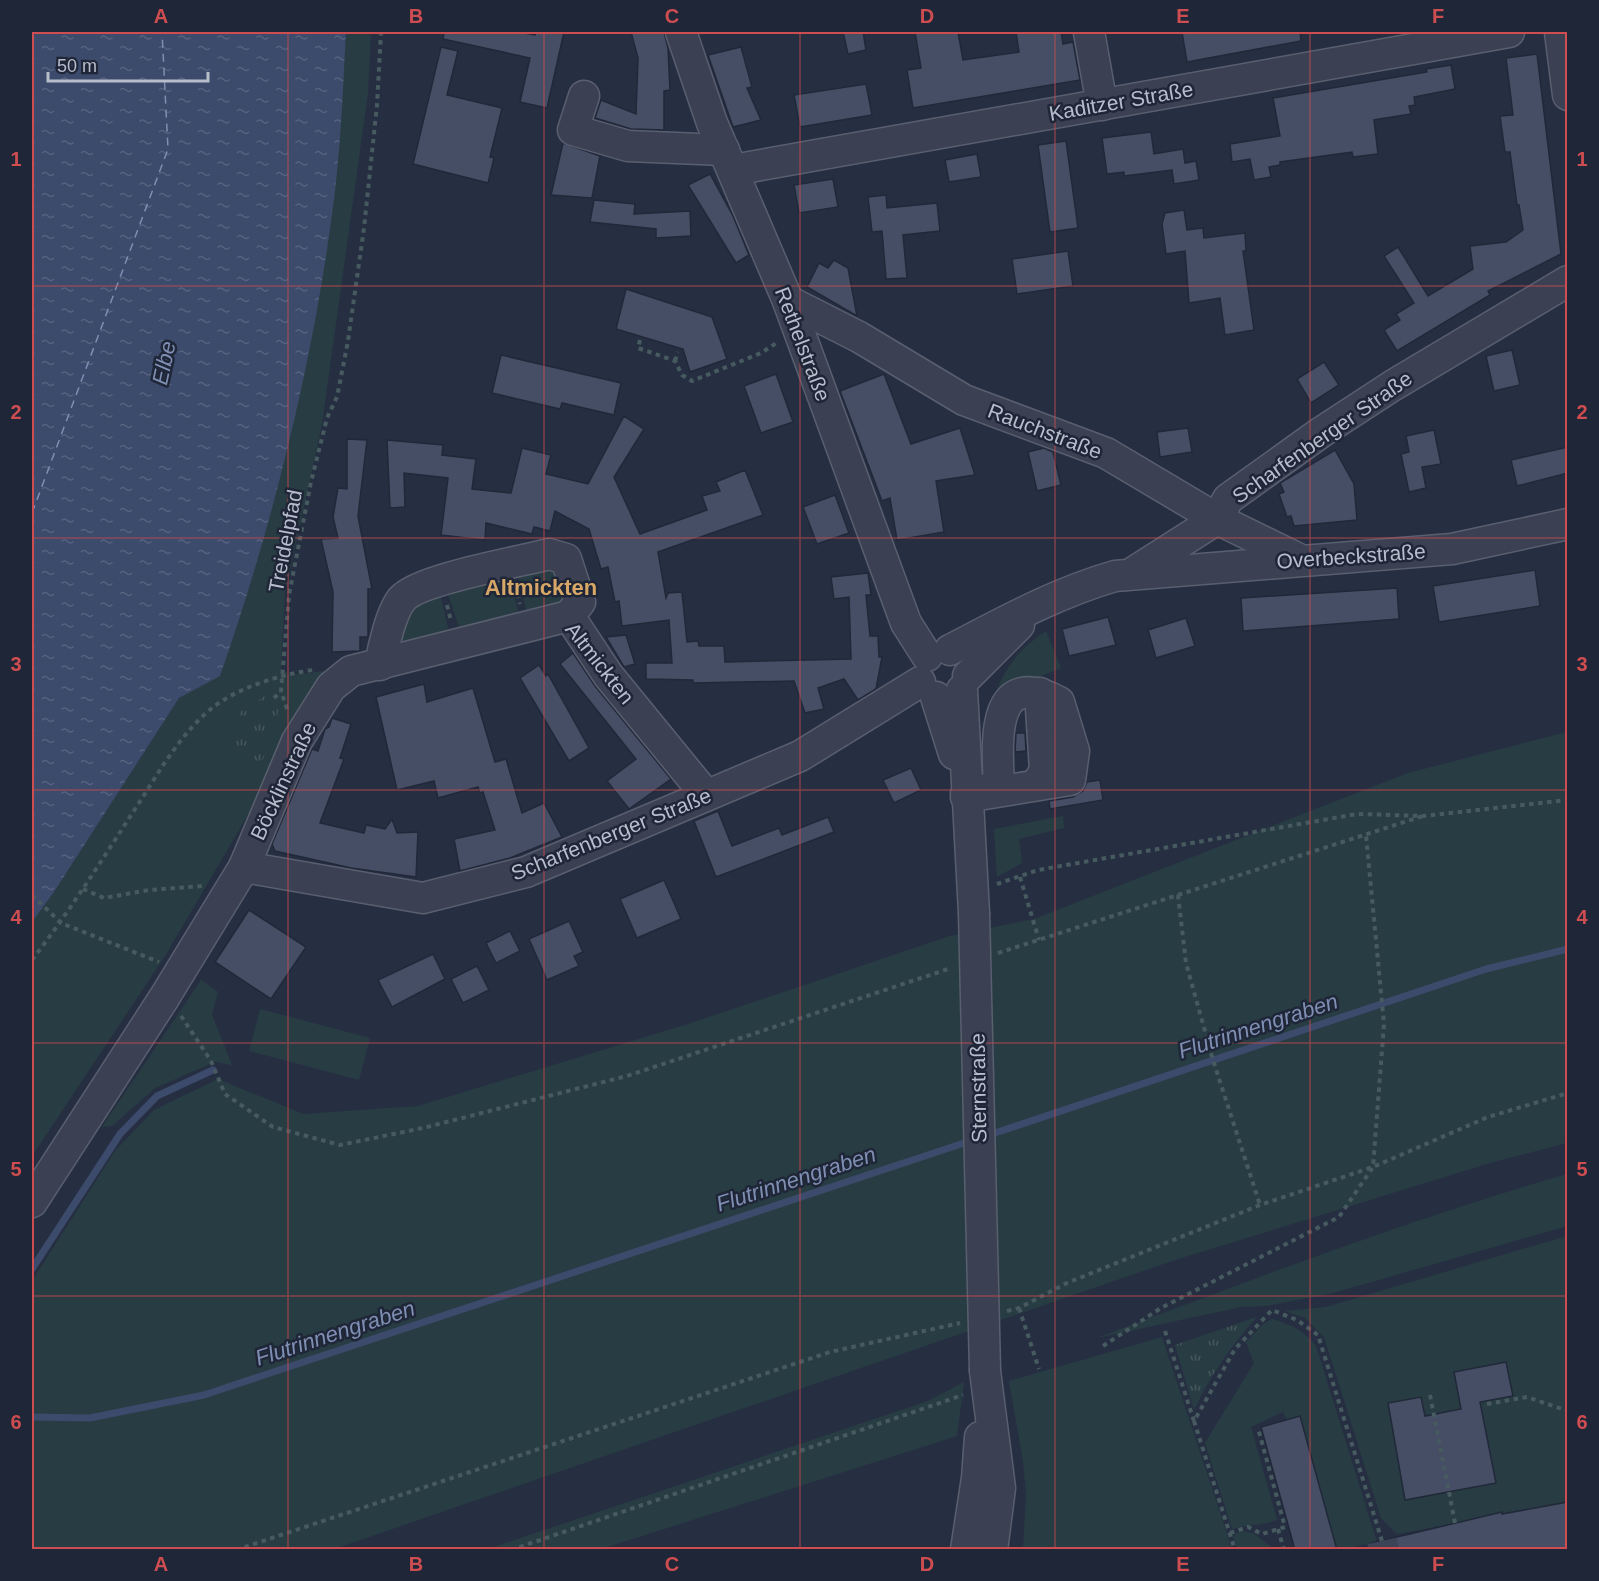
<svg xmlns="http://www.w3.org/2000/svg" width="1599" height="1581" viewBox="0 0 1599 1581" font-family="Helvetica,sans-serif">
<defs>
<pattern id="park-tufts" width="24" height="20" patternUnits="userSpaceOnUse" patternTransform="scale(1.5)"><rect width="24" height="20" fill="#283d43"/><path d="M3 7l-1-3M5 7V3M7 7l1-3M15 17l-1-3M17 17v-4M19 17l1-3" fill="none" stroke="#45575d"/></pattern>
<pattern id="water-ripples" width="26" height="14" patternUnits="userSpaceOnUse" patternTransform="scale(1.5)"><rect width="26" height="14" fill="#3c4a6b"/><path d="M2 4q2-2 4 0t4 0M15 11q2-2 4 0t4 0" fill="none" stroke="#56627f"/></pattern>
</defs>
<rect width="100%" height="100%" fill="#262f42"/>
<g fill="#283d43">
<polygon points="346,32 371,32 368,93 322,424 285,593 281,669 291,675 333,670 165,956 32,1156 32,922 54,892 179,698 220,675 344,67"/>
<polygon points="552,564 573,600 526,610 518,575"/>
<polygon points="510,575 518,612 459,627 447,591"/>
<polygon points="440,594 448,627 447,631 393,647 409,606"/>
<path d="M1046 631 1061 668 1033 679 991 712C996 679 1017 649 1046 631Z"/>
<polygon points="1567,732 1567,1143 1490,1163 1175,1260 334,1549 32,1549 32,1281 115,1151 154,1110 218,1079 303,1114 418,1106 688,1024 950,936 1034,919 1408,773"/>
<polygon points="1063,816 1064,828 1019,839 1022,863 997,877 994,829"/>
<polygon points="201,980 218,992 212,1015 232,1065 211,1061 210,1064 155,1088 112,1126 102,1127"/>
<polygon points="260,1009 370,1038 359,1080 249,1051"/>
<path d="M1567 1174V1226L1333 1293 1266 1306 1241 1307 1097 1338C1253 1279 1408 1220 1567 1174Z"/>
<polygon points="1567,1236 1567,1503 1397,1534 1381,1518 1324,1337 1305,1318 1285,1311 1326,1307"/>
<path d="M1272 1319C1291 1325 1304 1330 1316 1346L1377 1542 1344 1549H1295L1291 1535 1287 1420 1283 1412 1251 1427 1277 1520C1261 1526 1248 1524 1232 1529L1205 1443 1254 1363 1246 1342 1263 1324Z"/>
<polygon points="1162,1337 1232,1549 1023,1549 1026,1495 1023,1461 1009,1381"/>
<polygon points="964,1382 957,1436 601,1549 488,1549 928,1401"/>
<polygon points="1240,1531 1253,1533 1274,1549 1237,1549 1233,1536"/>
</g>
<g fill="url(#park-tufts)">
<polygon points="268,694 279,702 275,733 260,765 227,750 241,711"/>
<path d="M1257 1317C1231 1346 1211 1374 1194 1410L1175 1345Z"/>
</g>
<path fill="url(#water-ripples)" d="M32 32H346C343 87 341 144 334 199 314 359 273 524 220 676L179 698 54 892 32 922Z"/>
<g fill="none" stroke-linecap="round" stroke-linejoin="round">
<g stroke="#3c4a6b" stroke-width="7">
<polyline points="986,1136 1486,969 1568,949"/>
<polyline points="32,1269 120,1134 157,1096 213,1070"/>
<polyline points="32,1417 90,1418 204,1395 973,1140"/>
</g>
<polyline stroke="#7f8eb3" stroke-width="1.5" stroke-dasharray="8 6" stroke-linecap="butt" points="32,513 168,149 162,32"/>
</g>
<g fill="#454e64" stroke="#212839" stroke-width="1.5">
<polygon points="444,32 519,32 535,35 536,32 564,32 547,108 520,102 530,58 443,39"/>
<polygon points="631,32 664,32 668,48 670,90 664,91 664,130 631,129 595,118 601,100 636,114 638,58"/>
<polygon points="843,32 863,32 866,50 848,54"/>
<polygon points="915,32 958,32 963,60 1019,52 1016,32 1061,32 1063,44 1073,42 1080,80 913,108 907,70 921,68"/>
<polygon points="1182,32 1300,32 1301,41 1187,62"/>
<polygon points="441,47 458,51 447,95 502,108 490,157 494,158 488,183 413,164"/>
<polygon points="741,47 752,87 747,88 761,120 733,127 708,55"/>
<polygon points="1537,54 1561,254 1488,291 1490,295 1397,351 1384,330 1400,320 1396,314 1414,303 1384,256 1398,247 1428,296 1473,269 1470,246 1506,242 1523,230 1519,205 1517,205 1510,152 1505,152 1500,116 1513,115 1506,58"/>
<polygon points="1451,65 1455,89 1414,97 1415,105 1409,106 1411,114 1374,120 1378,154 1353,157 1352,152 1280,162 1280,165 1269,167 1271,177 1254,180 1250,159 1232,162 1230,144 1280,136 1273,98 1427,72 1426,69"/>
<polygon points="866,84 872,115 800,127 794,95"/>
<polygon points="1151,132 1154,154 1183,149 1185,163 1196,161 1199,180 1174,184 1172,170 1124,176 1124,172 1107,174 1102,138"/>
<polygon points="1066,141 1078,228 1050,232 1038,145"/>
<polygon points="563,143 600,156 592,198 551,195"/>
<polygon points="977,154 981,177 949,182 945,160"/>
<polygon points="710,174 733,216 749,255 736,263 688,185"/>
<polygon points="833,179 838,207 799,213 794,185"/>
<polygon points="886,195 887,208 937,203 940,231 903,235 907,278 886,279 882,231 872,232 868,197"/>
<polygon points="594,200 635,204 634,214 690,211 691,236 656,238 656,229 590,222"/>
<polygon points="1184,210 1187,230 1203,228 1204,238 1245,233 1246,251 1243,251 1254,330 1225,335 1220,298 1189,303 1185,251 1166,254 1162,224 1165,213"/>
<polygon points="1068,251 1073,286 1017,294 1012,259"/>
<polygon points="834,260 848,268 857,316 807,287 819,263 828,268"/>
<polygon points="626,289 712,317 727,359 690,372 683,349 616,329"/>
<polygon points="1512,350 1520,385 1494,391 1486,356"/>
<polygon points="501,355 621,383 614,415 562,403 560,409 492,393"/>
<polygon points="1324,362 1339,385 1311,403 1297,379"/>
<polygon points="776,374 793,422 761,433 744,386"/>
<polygon points="884,374 911,444 960,428 975,475 936,481 944,532 897,540 890,498 882,501 840,391"/>
<polygon points="624,416 644,429 614,477 640,534 707,510 702,496 720,491 716,482 745,470 763,515 658,552 666,598 668,593 682,592 687,642 698,641 699,646 724,646 725,662 851,659 849,597 834,599 831,577 868,573 871,595 866,595 870,636 878,636 879,657 882,657 876,689 858,700 844,679 818,688 824,709 805,713 794,681 693,683 693,680 646,679 646,663 672,663 669,620 622,626 619,601 615,602 608,567 601,569 589,529 555,511 550,531 534,527 532,534 486,523 485,540 441,535 448,478 404,473 405,507 390,508 387,440 443,445 442,455 476,459 472,489 511,493 522,448 551,455 546,474 588,484"/>
<polygon points="1188,428 1192,452 1160,457 1157,432"/>
<polygon points="1434,430 1441,464 1422,467 1426,488 1409,492 1401,454 1409,452 1406,436"/>
<polygon points="347,439 367,440 358,516 372,589 368,589 368,637 360,637 360,651 332,652 333,592 321,539 338,538 333,517 338,488 347,489"/>
<polygon points="1568,447 1568,473 1517,486 1511,460"/>
<polygon points="1044,448 1053,452 1061,485 1037,491 1028,452"/>
<polygon points="1335,450 1354,484 1357,520 1294,526 1291,516 1287,517 1279,494 1284,492 1280,483"/>
<polygon points="835,495 849,533 817,544 803,507"/>
<polygon points="1535,570 1540,606 1439,622 1433,586"/>
<polygon points="1397,588 1399,619 1243,631 1241,598"/>
<polygon points="1108,617 1116,645 1069,656 1062,629"/>
<polygon points="1186,618 1195,646 1156,658 1148,630"/>
<polygon points="626,635 635,664 624,667 606,637"/>
<polygon points="573,653 595,686 671,779 629,809 607,781 636,759 560,664"/>
<polygon points="539,665 546,676 548,674 589,748 569,761 520,678"/>
<polygon points="424,684 427,702 473,688 495,762 506,759 522,813 544,803 562,837 510,858 460,871 454,839 495,830 483,792 480,793 478,787 438,798 434,781 397,790 376,697"/>
<polygon points="332,718 351,724 340,758 344,759 320,823 364,833 366,825 385,829 392,819 397,833 418,832 416,877 351,868 275,851 272,844 312,749 318,751 325,729 329,727"/>
<polygon points="1016,733 1025,733 1026,751 1015,752"/>
<polygon points="911,768 921,790 894,803 883,780"/>
<polygon points="1100,780 1103,800 1050,809 1049,801 1073,797 1083,791 1087,782"/>
<polygon points="718,811 732,846 779,828 782,835 828,817 834,832 716,877 694,821"/>
<polygon points="664,880 681,919 637,938 620,899"/>
<polygon points="249,910 306,947 271,999 215,962"/>
<polygon points="569,921 583,952 574,956 579,966 547,980 529,939"/>
<polygon points="510,931 520,951 496,963 486,943"/>
<polygon points="433,954 445,979 392,1007 378,980"/>
<polygon points="477,966 489,990 463,1003 451,979"/>
<polygon points="1506,1362 1513,1396 1480,1402 1496,1483 1405,1500 1388,1403 1421,1397 1425,1416 1461,1409 1454,1372"/>
<polygon points="1300,1416 1337,1550 1295,1550 1261,1427"/>
<polygon points="1568,1502 1568,1547 1551,1550 1372,1550 1371,1543 1414,1533 1502,1512 1502,1514"/>
</g>
<g fill="none" stroke-linecap="round" stroke-linejoin="round">
<polyline stroke="#3c4457" stroke-width="30" stroke-dasharray="30 15" stroke-linecap="butt" points="1382,1541 1384,1550"/>
<g stroke="#595f6f" stroke-width="33">
<g id="minor">
<polyline points="681,32 712,123 788,301 906,623 927,656"/>
<polyline points="1089,32 1102,105"/>
<polyline points="1560,32 1568,95"/>
<polyline points="584,96 573,130 628,146 724,150"/>
<polyline points="733,170 1509,32"/>
<polyline points="788,301 859,337 964,400 1106,453 1217,519 1301,560"/>
<polyline points="1134,572 1217,519 1228,499 1320,433 1392,386 1568,281"/>
<polyline points="569,616 608,675 706,795"/>
<path d="M950 650C1004 622 1056 593 1115 576L1452 549 1568 524"/>
<path d="M380 665C383 648 391 612 402 599 419 579 519 562 549 554L566 559 580 602 569 616"/>
<polyline points="968,676 1019,625"/>
<polyline points="962,690 974,913"/>
<polyline points="936,697 954,754"/>
<polyline points="1037,784 1045,770 1040,693"/>
<path d="M966 794 999 786C997 743 990 665 1059 702L1074 751 1070 780 966 797"/>
<polyline points="244,867 423,898 526,872 800,756 920,682"/>
<polyline points="32,1202 164,998 244,867 297,741 331,687 351,671 569,616"/>
<polyline points="985,1371 1000,1488 992,1550"/>
<polyline points="966,1550 977,1478 980,1437"/>
</g>
</g>
<g stroke="#475a60" stroke-width="4" stroke-dasharray="4.5 4.5" stroke-linecap="butt">
<polyline points="640,340 638,348 675,361 682,375 692,381 761,353 778,342"/>
<polyline points="675,361 678,352"/>
<polyline points="516,585 520,604"/>
<polyline points="447,605 451,621"/>
<polyline points="274,698 281,691"/>
<polyline points="287,709 281,691 289,595 311,482 327,418 337,397 348,341 364,228 377,105 381,32"/>
<polyline points="1020,877 1039,940"/>
<polyline points="997,884 1038,870 1357,814 1423,816 1568,800"/>
<polyline points="83,889 104,898 149,890 203,886"/>
<polyline points="32,895 61,923 159,962"/>
<polyline points="1178,895 1186,963 1213,1060 1260,1205"/>
<polyline points="998,953 1423,816"/>
<path d="M32 960C69 912 102 860 135 809 158 774 179 735 212 708 237 688 281 674 313 670"/>
<polyline points="181,1016 211,1061 225,1094 273,1127 340,1145 423,1128 627,1076 951,968"/>
<polyline points="1019,1308 1039,1369"/>
<polyline points="1007,1311 1019,1308 1067,1283 1260,1205 1373,1167 1488,1117 1568,1093"/>
<polyline points="1165,1331 1194,1421 1235,1349 1272,1310 1297,1320 1318,1335 1382,1541"/>
<polyline points="1103,1346 1161,1308 1339,1217 1373,1167 1384,1024 1366,835"/>
<polyline points="1430,1395 1455,1523"/>
<polyline points="1487,1404 1527,1397 1568,1411"/>
<polyline points="1194,1421 1235,1550"/>
<polyline points="1278,1529 1284,1550"/>
<polyline points="1230,1533 1248,1527 1262,1534 1285,1527 1258,1428"/>
<polyline points="236,1550 830,1352 960,1323"/>
<polyline points="511,1550 963,1395"/>
</g>
<use href="#minor" stroke="#3b4152" stroke-width="30"/>
<g stroke="#595f6f" stroke-width="33" stroke-linecap="butt">
<polyline id="minor-bridge" points="974,913 985,1371"/>
</g>
<use href="#minor-bridge" stroke="#3b4152" stroke-width="30"/>
</g>
<path fill="none" stroke="#ce4d51" stroke-width="1.5" stroke-opacity="0.55" d="M288 32V1550M544 32V1550M800 32V1550M1055 32V1550M1310 32V1550M32 286H1568M32 538H1568M32 790H1568M32 1043H1568M32 1296H1568"/>
<g text-anchor="middle" dominant-baseline="central" stroke-width="5" stroke-linejoin="round" paint-order="stroke">
<g font-size="21" fill="#b8bdcc" stroke="#1f2637">
<text transform="translate(1121 101) rotate(-10)">Kaditzer Straße</text>
<text transform="translate(803 344) rotate(69)">Rethelstraße</text>
<text transform="translate(1045 431) rotate(21)">Rauchstraße</text>
<text transform="translate(1322 437) rotate(-35)">Scharfenberger Straße</text>
<text transform="translate(285 541) rotate(-79)">Treidelpfad</text>
<text transform="translate(1351 556) rotate(-4)">Overbeckstraße</text>
<text transform="translate(600 663) rotate(52)">Altmickten</text>
<text transform="translate(283 781) rotate(-65)">Böcklinstraße</text>
<text transform="translate(611 834) rotate(-22)">Scharfenberger Straße</text>
<text transform="translate(978 1088) rotate(-91)">Sternstraße</text>
</g>
<g font-size="22" font-style="italic" fill="#7f8eb3" stroke="#1f2637">
<text transform="translate(164 363) rotate(-78)">Elbe</text>
<text transform="translate(1258 1026) rotate(-18)">Flutrinnengraben</text>
<text transform="translate(796 1179) rotate(-18)">Flutrinnengraben</text>
<text transform="translate(335 1333) rotate(-18)">Flutrinnengraben</text>
</g>
<g font-size="22" font-weight="bold" fill="#d7a768" stroke="#1f2637">
<text x="541" y="587">Altmickten</text>
</g>
</g>
<rect width="1599" height="1581" fill="none" stroke="#1f2637" stroke-width="66"/>
<path d="M48 72v9h160v-9" fill="none" stroke="#b8bdcc" stroke-width="3"/>
<text x="57" y="72" font-size="18" fill="#b8bdcc" stroke="#1f2637" stroke-width="4.5" paint-order="stroke">50 m</text>
<rect x="33" y="33" width="1533" height="1515" fill="none" stroke="#ce4d51" stroke-width="2"/>
<g font-size="20" text-anchor="middle" font-weight="bold" fill="#ce4d51">
<text x="161" y="23">A</text>
<text x="416" y="23">B</text>
<text x="672" y="23">C</text>
<text x="927" y="23">D</text>
<text x="1183" y="23">E</text>
<text x="1438" y="23">F</text>
<text x="16" y="166">1</text>
<text x="1582" y="166">1</text>
<text x="16" y="419">2</text>
<text x="1582" y="419">2</text>
<text x="16" y="671">3</text>
<text x="1582" y="671">3</text>
<text x="16" y="924">4</text>
<text x="1582" y="924">4</text>
<text x="16" y="1176">5</text>
<text x="1582" y="1176">5</text>
<text x="16" y="1429">6</text>
<text x="1582" y="1429">6</text>
<text x="161" y="1571">A</text>
<text x="416" y="1571">B</text>
<text x="672" y="1571">C</text>
<text x="927" y="1571">D</text>
<text x="1183" y="1571">E</text>
<text x="1438" y="1571">F</text>
</g>
</svg>
